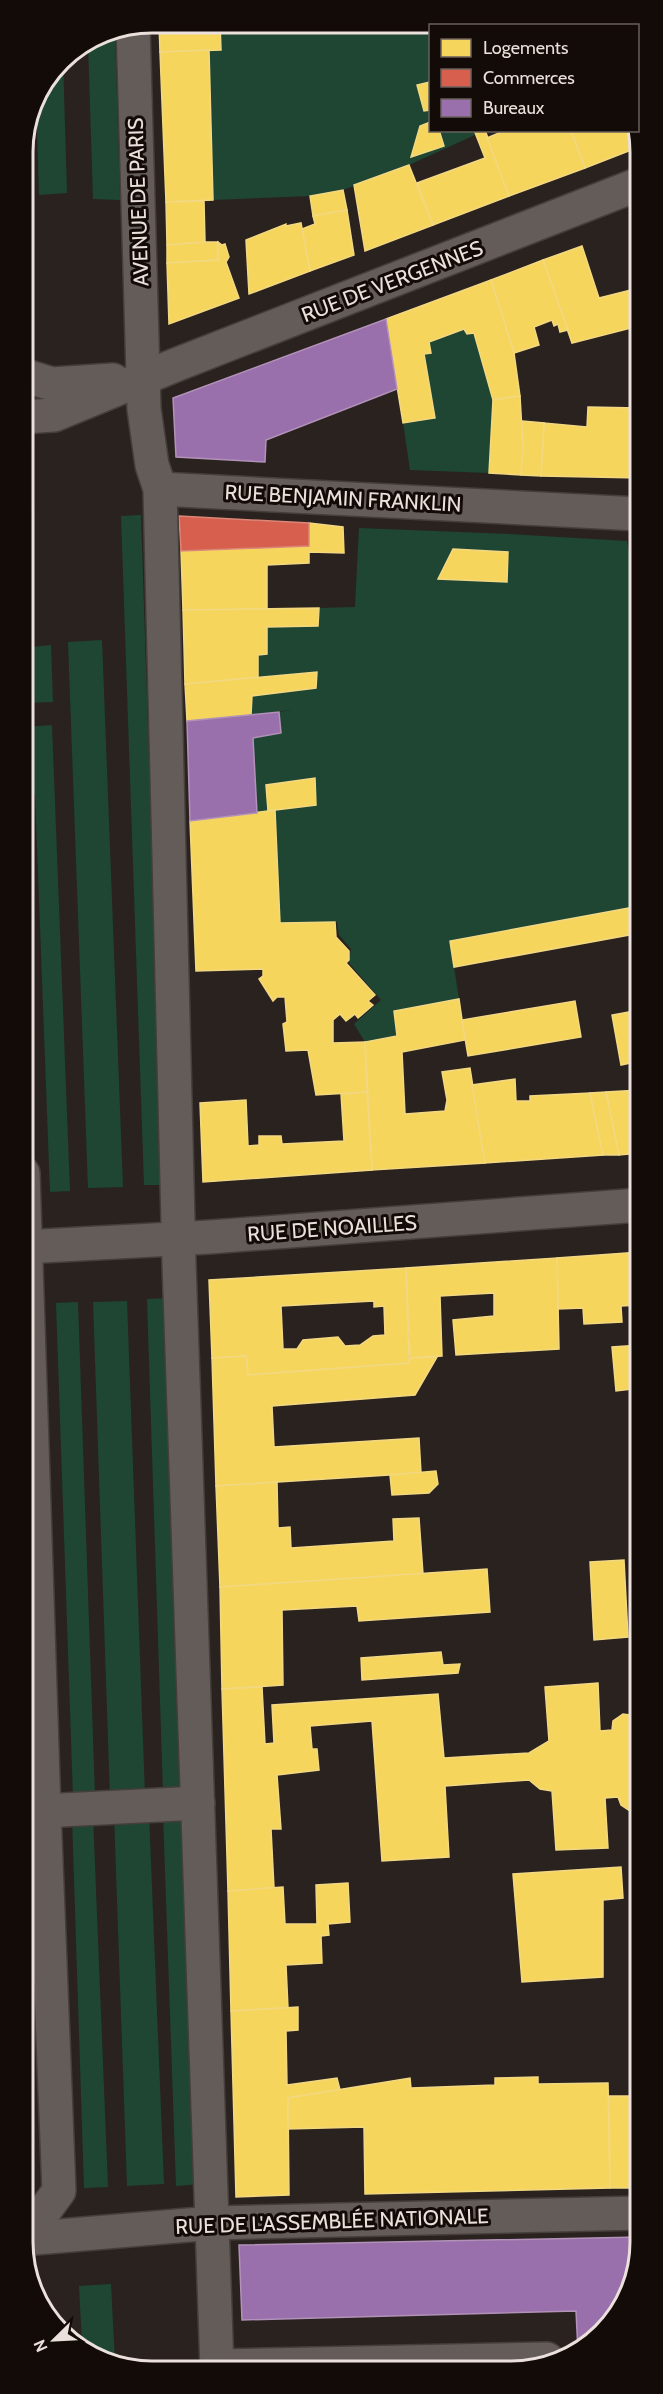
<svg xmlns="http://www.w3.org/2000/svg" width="663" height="2394" viewBox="0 0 663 2394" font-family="Cabin,sans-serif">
<rect width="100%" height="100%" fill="#2a221e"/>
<g fill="#1e4633" fill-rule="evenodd">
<polygon points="220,23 536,25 537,25 430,26 430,130 474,131 475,135 409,165 343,190 310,196 213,200 209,50 221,50"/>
<polygon points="115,30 120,200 93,199 88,42 103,32"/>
<polygon points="63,59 67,193 39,195 36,97"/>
<polygon points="464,329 467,334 474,333 493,400 489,473 410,470 403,423 435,417 424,354 429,342"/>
<polygon points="141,515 163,1185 144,1185 121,516"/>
<path d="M359 528 509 534 627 541 640 611V906L450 941 459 999 394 1011 397 1036 365 1042 354 1024 381 1000 349 963 351 949 339 935 337 922 280 923 275 810 316 805 315 779 266 785 268 811 257 813 253 738 281 733 279 712 291 710 251 715 252 696 316 688V672L258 677V655L267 654V627L318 626 319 608 355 607ZM453 549 508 552 507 582 439 579Z"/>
<polygon points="102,640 123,1187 88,1188 68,642"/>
<polygon points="51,645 53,702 23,703 23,648"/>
<polygon points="52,725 70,1191 50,1192 35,794 23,794 23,727"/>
<polygon points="169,1298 185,1793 163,1793 147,1299"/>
<polygon points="127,1301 145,1796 110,1797 93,1302"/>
<polygon points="78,1302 95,1796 73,1797 56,1303"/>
<polygon points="149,1813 164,2184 127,2186 114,1814"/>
<polygon points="184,1813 200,2184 176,2186 163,1814"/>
<polygon points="93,1816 108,2187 84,2188 72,1817"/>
<polygon points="111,2284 115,2362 82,2343 79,2286"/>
</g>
<g fill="#f6d55c" stroke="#f3d882" stroke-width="1.5" fill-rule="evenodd">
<polygon points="159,23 220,23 221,50 160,52"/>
<polygon points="209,50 213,200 166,202 160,52"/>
<polygon points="430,82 430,110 424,111 417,85"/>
<polygon points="430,122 430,130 439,130 444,146 411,157 420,126"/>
<polygon points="474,130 485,130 509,196 433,225 417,183 485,158"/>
<polygon points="506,130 571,130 585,168 509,196 487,138"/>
<polygon points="571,130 637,130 639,147 585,168"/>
<polygon points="409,165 433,225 365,251 354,185"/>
<polygon points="343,190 347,210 313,216 310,196"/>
<polygon points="204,201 205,242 167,245 166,202"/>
<polygon points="347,210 354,255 310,271 302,229 315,224 313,216"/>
<polygon points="301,223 310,271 249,294 246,240 286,224 286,226"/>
<polygon points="205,242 218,242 218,260 167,263 167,245"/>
<polygon points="218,242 222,245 225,244 229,257 226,262 239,298 169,324 167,263 218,260"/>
<polygon points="582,246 599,298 639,288 639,326 572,343 543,260"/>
<polygon points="543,260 568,330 560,332 558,324 554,326 552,320 534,327 539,345 514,353 491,280"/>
<polygon points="491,280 514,353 520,396 493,400 474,333 467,334 464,329 429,342 431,353 424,354 435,418 403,423 386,319"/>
<polygon points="520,396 523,448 521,475 489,473 493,400"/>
<polygon points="588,407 639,408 639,478 541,476 544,423 587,427"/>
<polygon points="522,421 544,423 541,476 521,475 523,448"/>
<polygon points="309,523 343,527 344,553 309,552 309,563 267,565 267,609 183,610 181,551 309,546"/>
<polygon points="453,549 508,552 507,582 438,579"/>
<polygon points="319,608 318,626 267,627 267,654 258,655 258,677 185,684 183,610"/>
<polygon points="317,672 316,688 252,696 251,715 187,721 185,684"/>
<polygon points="315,778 316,805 268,811 266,785"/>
<polygon points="275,810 280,923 335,922 336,937 349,951 349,960 346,963 375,995 368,1001 373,1005 358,1018 355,1014 346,1021 340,1014 333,1020 333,1043 365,1042 367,1092 316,1095 308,1050 286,1051 283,1024 287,1022 285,997 277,997 273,1001 259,979 263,976 263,969 196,971 190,821"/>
<polygon points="640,906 640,933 454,967 450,941"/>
<polygon points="459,999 465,1040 402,1052 405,1114 445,1111 447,1100 442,1072 470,1068 485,1163 372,1170 365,1042 397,1036 394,1011"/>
<polygon points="575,1001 581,1037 468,1056 462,1020"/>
<polygon points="640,1010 640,1083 635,1062 621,1065 612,1015"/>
<polygon points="515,1079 516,1101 530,1101 530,1096 590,1093 603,1155 485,1163 472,1085"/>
<polygon points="640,1090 640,1153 619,1155 606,1092"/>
<polygon points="367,1092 372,1170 203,1182 200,1103 246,1100 248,1146 259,1145 259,1136 281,1136 282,1144 344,1141 341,1094"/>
<polygon points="606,1092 619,1155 603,1155 590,1093"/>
<polygon points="640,1252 640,1305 621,1306 622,1322 584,1324 583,1308 558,1309 557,1258"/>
<polygon points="557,1258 559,1349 456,1355 453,1320 494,1316 494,1293 440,1296 442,1356 410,1358 406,1268"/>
<path d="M406 1268 409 1363 248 1375 246 1356 212 1358 209 1280ZM374 1301V1307L384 1306 385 1335 373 1336 360 1345 345 1346 338 1337 303 1340 297 1349H283L281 1306Z"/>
<polygon points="640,1345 640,1388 616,1391 612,1347"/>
<polygon points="246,1356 248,1375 409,1363 410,1358 437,1357 415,1395 272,1406 274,1447 419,1438 421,1473 216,1486 212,1358"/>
<polygon points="436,1471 438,1484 429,1493 392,1495 390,1475"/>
<polygon points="277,1482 278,1528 290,1527 291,1548 394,1541 393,1519 419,1518 423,1574 220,1587 216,1486"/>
<polygon points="624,1560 628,1637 594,1640 590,1562"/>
<polygon points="487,1569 490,1612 359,1621 357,1606 282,1610 283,1685 222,1689 220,1587"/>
<polygon points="441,1652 443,1665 460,1664 458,1673 362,1680 361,1658"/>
<polygon points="598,1683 600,1731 612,1730 613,1721 623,1714 637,1716 640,1719 640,1809 630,1811 621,1805 618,1797 605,1798 608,1848 556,1850 552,1791 540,1789 529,1780 445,1786 449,1857 382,1861 372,1721 310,1726 312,1749 317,1749 319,1770 277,1775 281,1829 271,1829 274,1888 228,1891 222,1689 262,1687 265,1744 274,1743 272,1705 438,1694 444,1758 529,1753 549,1741 545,1687"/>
<polygon points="621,1867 623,1898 603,1900 603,1977 522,1982 513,1874"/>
<polygon points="348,1883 350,1922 328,1924 329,1935 321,1936 322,1963 286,1965 288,2008 231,2011 228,1891 283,1887 285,1924 317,1924 316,1885"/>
<polygon points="298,2007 298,2030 286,2031 287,2085 337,2078 340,2090 288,2098 289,2195 236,2197 231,2011"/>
<polygon points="538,2077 538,2084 608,2083 610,2188 365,2194 364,2127 288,2129 288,2098 410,2078 411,2088 495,2085 495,2078"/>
<polygon points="609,2096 640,2096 640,2188 610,2188"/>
</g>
<polygon fill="#d6604d" stroke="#dc8678" stroke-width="1.5" points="179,516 309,523 309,546 181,551"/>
<g fill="#9970ab" stroke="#b292b9" stroke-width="1.5">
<polygon points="386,319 397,389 266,440 265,462 176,457 173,398"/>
<polygon points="279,712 281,733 253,738 257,813 190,821 187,721"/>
<polygon points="640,2237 640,2250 608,2328 578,2351 576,2311 242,2320 239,2245"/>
</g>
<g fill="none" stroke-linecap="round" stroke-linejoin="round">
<g stroke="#453e3b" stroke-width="36">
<g id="minor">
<polyline points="133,26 144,409 152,465 160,489 179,1263 217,2369"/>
<polyline points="23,375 52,384 113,380"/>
<polyline points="23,417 54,415 178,364 639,184"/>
<polyline points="160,489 639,514"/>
<polyline points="23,1173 44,1810 59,2191 24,2239"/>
<polyline points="23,1247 210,1237 640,1205"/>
<polyline points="23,1812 198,1803"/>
<polyline points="24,2239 212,2223 640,2213"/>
<polyline points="217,2366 547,2359 547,2364"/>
</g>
</g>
<use href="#minor" stroke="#635c59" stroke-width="33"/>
</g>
<g text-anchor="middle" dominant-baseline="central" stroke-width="6" stroke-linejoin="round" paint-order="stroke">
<g font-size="21" fill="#ebe0db" stroke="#120b08">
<text transform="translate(138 202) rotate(-92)">AVENUE DE PARIS</text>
<text transform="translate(392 281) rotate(-21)">RUE DE VERGENNES</text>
<text transform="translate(343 498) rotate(3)">RUE BENJAMIN FRANKLIN</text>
<text transform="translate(332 1228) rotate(-4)">RUE DE NOAILLES</text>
<text transform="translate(332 2221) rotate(-2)">RUE DE L'ASSEMBLÉE NATIONALE</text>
</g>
</g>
<path d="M0 0H663V2394H0ZM152 33H511A119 119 0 0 1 630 152V2242A119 119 0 0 1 511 2361H152A119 119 0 0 1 33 2242V152A119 119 0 0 1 152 33Z" fill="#120b08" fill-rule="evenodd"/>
<path fill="none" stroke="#ebe0db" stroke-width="3" d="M152 33H511A119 119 0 0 1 630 152V2242A119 119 0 0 1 511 2361H152A119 119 0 0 1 33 2242V152A119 119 0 0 1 152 33Z"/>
<rect x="429" y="24" width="210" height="108" fill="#120b08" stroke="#69605c" stroke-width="1.5"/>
<rect x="441" y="39" width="30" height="18" fill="#f6d55c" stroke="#69605c" stroke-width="1.5"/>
<text x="483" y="54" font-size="18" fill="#ebe0db">Logements</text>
<rect x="441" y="69" width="30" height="18" fill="#d6604d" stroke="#69605c" stroke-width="1.5"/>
<text x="483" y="84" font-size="18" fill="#ebe0db">Commerces</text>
<rect x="441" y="99" width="30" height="18" fill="#9970ab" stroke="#69605c" stroke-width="1.5"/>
<text x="483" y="114" font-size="18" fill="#ebe0db">Bureaux</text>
<g transform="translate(54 2340) rotate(246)" stroke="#120b08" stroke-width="4.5" paint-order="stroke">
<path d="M0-4.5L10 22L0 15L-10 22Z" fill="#ebe0db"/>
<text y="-9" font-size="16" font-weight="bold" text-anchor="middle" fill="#ebe0db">N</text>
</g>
</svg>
